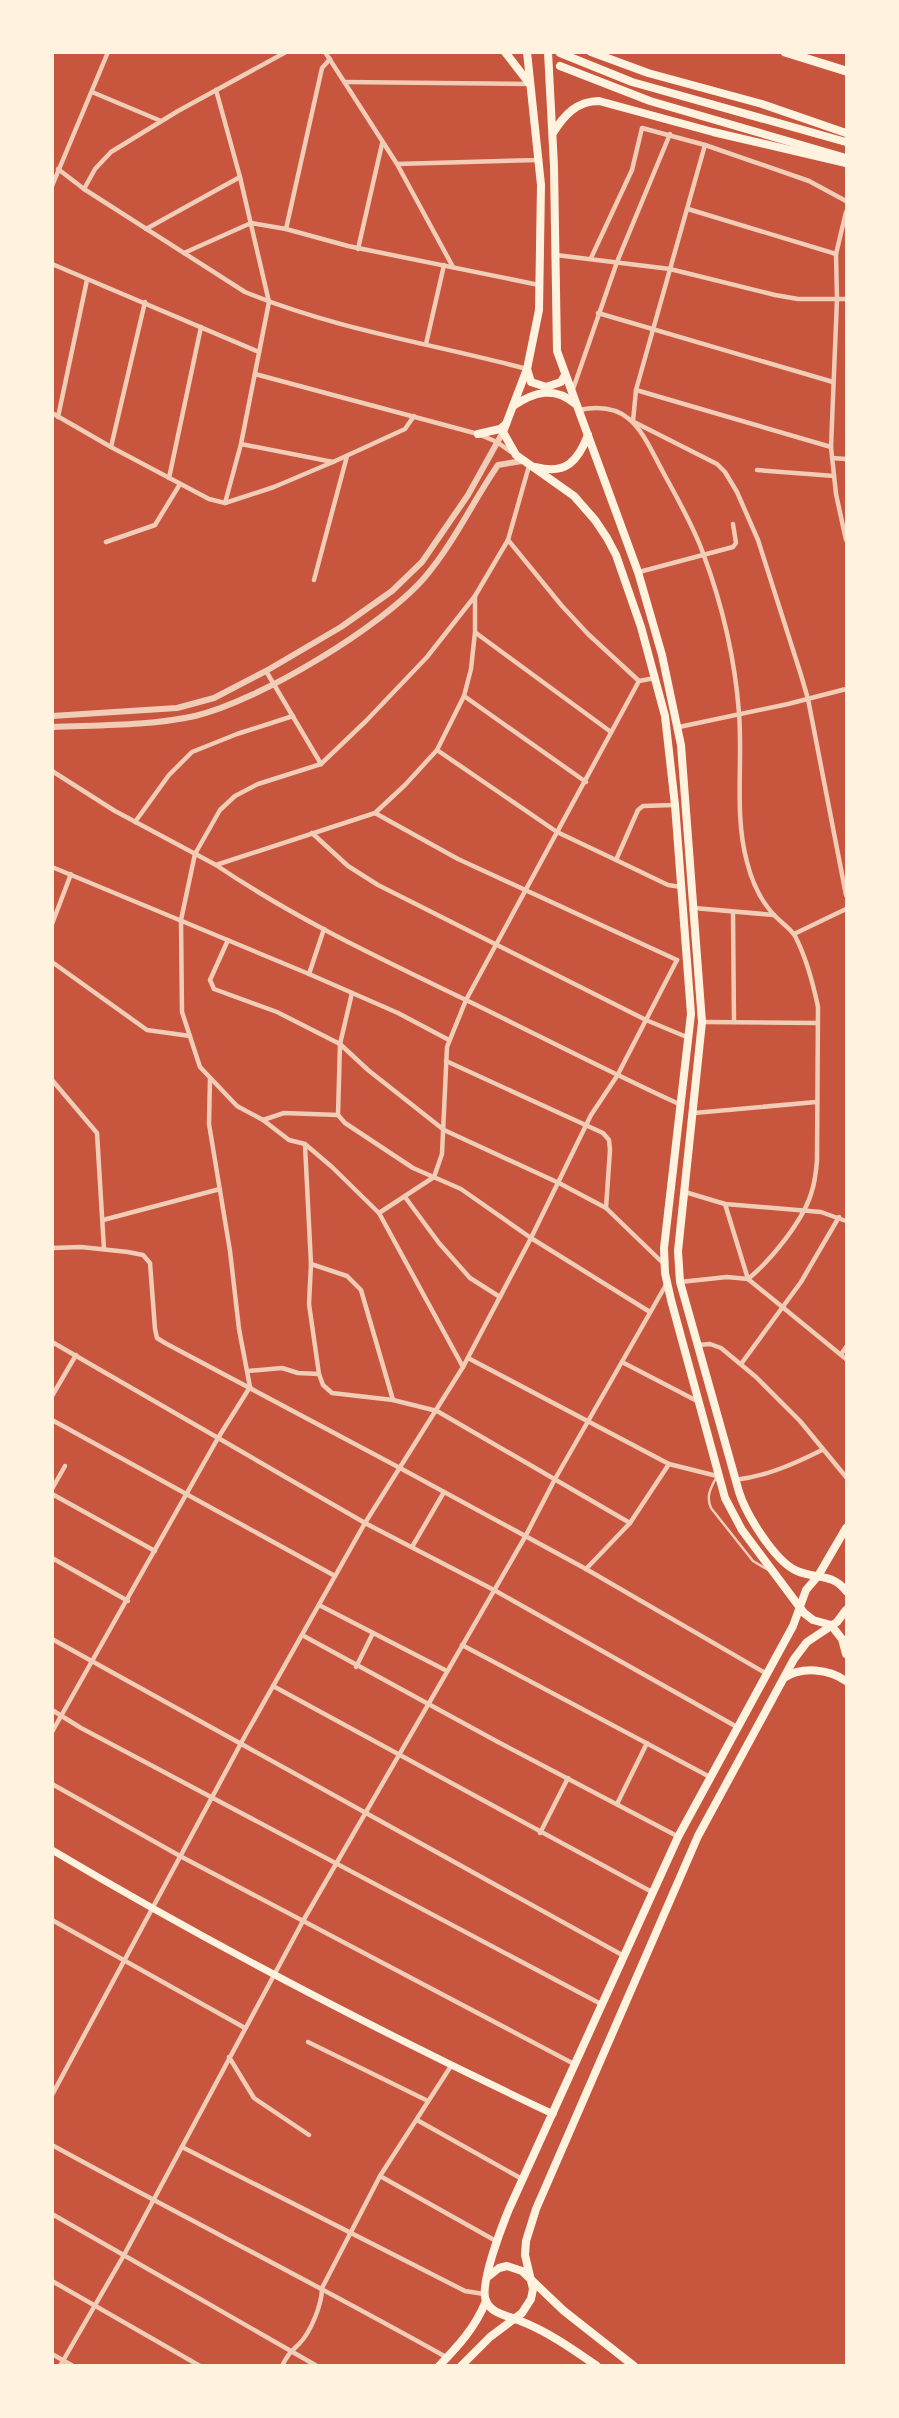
<svg xmlns="http://www.w3.org/2000/svg" width="899" height="2418" viewBox="0 0 899 2418" font-family="Commissioner,sans-serif">
<rect width="100%" height="100%" fill="#c8553d"/>
<g fill="none" stroke-linecap="round" stroke-linejoin="round">
<path stroke="#f1ccb7" stroke-width="2.5" d="M716 1478C710 1489 706 1497 711 1508L753 1561 770 1571"/>
<g stroke="#f1ccb7" stroke-width="4.5">
<polyline points="325,52 397,164 453,267"/>
<polyline points="346,82 529,84"/>
<polyline points="216,90 240,177 269,302 241,444 225,503"/>
<polyline points="92,92 161,121"/>
<polyline points="397,164 539,160"/>
<path d="M58 169 84 189 245 292C334 329 433 344 527 369"/>
<polyline points="52,186 108,52"/>
<polyline points="84,189 95,169 111,152 178,111 286,52"/>
<polyline points="688,209 836,254"/>
<polyline points="846,212 836,254 837,299 831,447 836,494 846,540"/>
<polyline points="146,229 240,177"/>
<polyline points="286,229 322,68 330,59"/>
<polyline points="358,249 382,144"/>
<polyline points="184,253 251,223 286,229 348,246 539,285"/>
<polyline points="556,255 670,269 775,295 798,299 846,299"/>
<polyline points="591,258 632,170 642,128 705,145 809,181 846,201"/>
<polyline points="52,264 259,352"/>
<polyline points="598,313 833,382"/>
<polyline points="426,344 444,265"/>
<polyline points="255,374 478,434 497,442 511,452"/>
<polyline points="636,390 831,447"/>
<polyline points="572,392 617,262 670,134"/>
<path d="M579 410C631 399 642 433 663 472 677 498 693 525 703 553 722 604 735 659 739 713 743 762 734 814 747 862 752 882 762 903 776 917 782 923 791 929 795 936 806 957 813 983 818 1007L817 1161C816 1172 815 1183 811 1194 802 1222 771 1260 748 1279L725 1204"/>
<polyline points="52,413 111,447 209,499 225,503 274,487 333,462"/>
<polyline points="58,417 87,280"/>
<polyline points="633,421 636,390 705,145"/>
<polyline points="634,422 717,464 725,472 737,492 758,540 801,675 808,699 846,895"/>
<polyline points="241,444 333,462 405,429 414,416"/>
<polyline points="111,447 145,302"/>
<polyline points="832,458 846,459"/>
<polyline points="757,470 834,476"/>
<polyline points="169,478 201,327"/>
<polyline points="508,540 562,606 588,634 639,681"/>
<polyline points="106,542 155,525 180,484"/>
<polyline points="639,572 733,547 736,543 733,524"/>
<polyline points="314,580 347,456"/>
<polyline points="476,633 611,732"/>
<polyline points="266,671 321,764"/>
<polyline points="464,696 586,782"/>
<polyline points="679,727 788,704 846,689"/>
<polyline points="437,750 557,832 616,860"/>
<polyline points="52,771 115,811 216,865 375,813 405,785 437,750 464,696 471,669 475,632 475,596 508,540 529,466"/>
<polyline points="674,805 643,806 638,810 616,860 668,885 681,887"/>
<polyline points="375,813 458,859 677,960"/>
<polyline points="135,822 169,775 192,752 237,734 293,716"/>
<polyline points="312,833 348,866 378,885 646,1020 689,1038"/>
<path d="M216 865C294 918 379 958 464 999 536 1034 607 1071 679 1104"/>
<polyline points="52,867 309,974 398,1013 449,1040"/>
<polyline points="694,908 774,915"/>
<polyline points="733,913 734,1022"/>
<polyline points="52,924 71,874"/>
<polyline points="794,934 846,909"/>
<polyline points="228,940 210,980 214,989 277,1012 340,1044 368,1070 444,1130 559,1183 606,1208"/>
<polyline points="52,962 147,1030 190,1036"/>
<polyline points="309,974 324,929"/>
<polyline points="702,1022 818,1023"/>
<polyline points="446,1061 603,1133 609,1140 610,1150 606,1208 664,1264"/>
<polyline points="210,1078 209,1124 230,1251 239,1329 250,1387"/>
<polyline points="52,1080 97,1133 104,1249"/>
<polyline points="694,1113 816,1102"/>
<polyline points="338,1115 345,1123 413,1168 461,1189 531,1238 650,1312"/>
<polyline points="263,1120 284,1113 338,1115 340,1044 352,993"/>
<polyline points="305,1145 311,1264 309,1304 319,1374 323,1385 332,1393 393,1400 437,1411 630,1523"/>
<polyline points="685,1192 725,1204 821,1212 846,1221"/>
<polyline points="405,1197 439,1243 470,1278 500,1297"/>
<polyline points="379,1213 434,1177 442,1154 447,1047 466,1000 639,681 655,678"/>
<polyline points="103,1220 220,1189"/>
<polyline points="52,1248 81,1247 128,1252 143,1255 150,1263 155,1329 157,1338 165,1343 400,1468 586,1569 767,1674"/>
<polyline points="311,1264 347,1276 361,1290 393,1400"/>
<polyline points="680,1282 727,1277 748,1279 846,1359"/>
<polyline points="52,1342 365,1523 494,1590 737,1727"/>
<polyline points="698,1345 710,1344 721,1348 756,1377 800,1421 846,1477"/>
<polyline points="842,1353 846,1347"/>
<polyline points="468,1358 669,1464 717,1476"/>
<polyline points="622,1362 699,1402"/>
<polyline points="741,1364 801,1282 839,1217"/>
<polyline points="463,1367 379,1213 332,1167 305,1144 289,1140 263,1120 237,1106 200,1067 182,1012 181,920 195,854 220,810 235,796 258,784 321,764 366,721 427,657 475,596"/>
<polyline points="248,1371 282,1368 298,1373 319,1374"/>
<polyline points="52,1396 76,1355"/>
<polyline points="52,1420 335,1576"/>
<path d="M735 1480C767 1476 794 1464 822 1450"/>
<polyline points="52,1489 65,1466"/>
<polyline points="52,1494 155,1551"/>
<polyline points="412,1547 444,1492"/>
<polyline points="52,1558 128,1601"/>
<polyline points="586,1569 630,1523 669,1464"/>
<polyline points="319,1605 447,1671"/>
<polyline points="302,1635 498,1742 677,1836"/>
<polyline points="52,1639 624,1956"/>
<polyline points="462,1645 710,1777"/>
<polyline points="356,1667 373,1633"/>
<polyline points="273,1686 652,1892"/>
<polyline points="52,1710 81,1728 601,2004"/>
<polyline points="52,1732 218,1438 250,1387"/>
<polyline points="52,1784 180,1856 576,2065"/>
<polyline points="617,1804 647,1743"/>
<polyline points="540,1833 568,1778"/>
<polyline points="52,1920 245,2028"/>
<polyline points="308,2042 428,2101"/>
<polyline points="229,2057 254,2098 309,2135"/>
<polyline points="52,2095 246,1734 365,1523 463,1367 531,1238 591,1115 617,1076 677,960"/>
<polyline points="417,2120 522,2179"/>
<path d="M52 2145C183 2217 316 2284 446 2357"/>
<polyline points="182,2147 465,2291 484,2294"/>
<polyline points="380,2176 496,2241"/>
<polyline points="52,2214 317,2366"/>
<polyline points="52,2281 200,2366"/>
<polyline points="52,2354 73,2366"/>
<polyline points="60,2366 124,2255 303,1921 525,1537 555,1479 667,1283"/>
<path d="M282 2366C288 2354 291 2352 299 2344 311 2332 322 2304 322 2288L380 2176 451 2066"/>
</g>
<g stroke="#f1ccb7" stroke-width="6">
<polyline points="52,716 177,708 214,698 266,671 341,627 392,591 422,562 468,495 503,432"/>
<path d="M52 727C100 725 149 726 195 716 259 701 383 626 425 577 454 543 473 501 498 465L522 461"/>
</g>
<path stroke="#fff3e0" stroke-width="7" d="M52 1850C215 1947 382 2033 553 2114"/>
<g stroke="#fff3e0" stroke-width="8">
<polyline points="505,52 529,83"/>
<polyline points="527,52 541,185 539,310 527,369 503,432 516,455 574,496 595,520 607,538 616,555 641,627 665,716 675,805 691,1014 664,1248 665,1273 671,1300 725,1498 742,1530 804,1613 813,1620 831,1625"/>
<path d="M548 52 554 166 557 351 638 572 662 655 681 745 702 1022 678 1251 680 1282 739 1492C746 1514 775 1562 797 1571 815 1579 833 1573 846 1591"/>
<polyline points="591,52 648,73 762,104 846,133"/>
<polyline points="560,53 632,82 846,142"/>
<polyline points="560,66 650,101 846,158"/>
<path d="M553 133C564 115 577 101 599 101L713 132 846 163"/>
<polyline points="527,369 531,382 546,387 561,382 565,375"/>
<path d="M513 406C534 392 554 386 574 403"/>
<polyline points="478,434 500,429 506,424"/>
<path d="M536 467C566 475 578 461 588 435"/>
<polyline points="831,1625 842,1639 846,1654"/>
<path d="M784 1678C802 1666 829 1669 846 1681"/>
<polyline points="489,2276 499,2268 507,2266 522,2271 564,2311 634,2366"/>
<path d="M439 2366C459 2345 475 2328 486 2301"/>
<polyline points="461,2366 490,2337 522,2313 531,2299 533,2289 525,2255 526,2241 536,2209 698,1836 794,1659 807,1642 837,1622 846,1610"/>
<path d="M597 2366C571 2348 547 2331 518 2320 506 2315 492 2314 486 2301 479 2285 502 2226 509 2209L678 1837 793 1626 806 1590 818 1576 846 1528"/>
</g>
<polyline stroke="#fff3e0" stroke-width="9" points="785,52 846,71"/>
</g>
<rect width="899" height="2418" fill="none" stroke="#fff3e0" stroke-width="108"/>
</svg>
